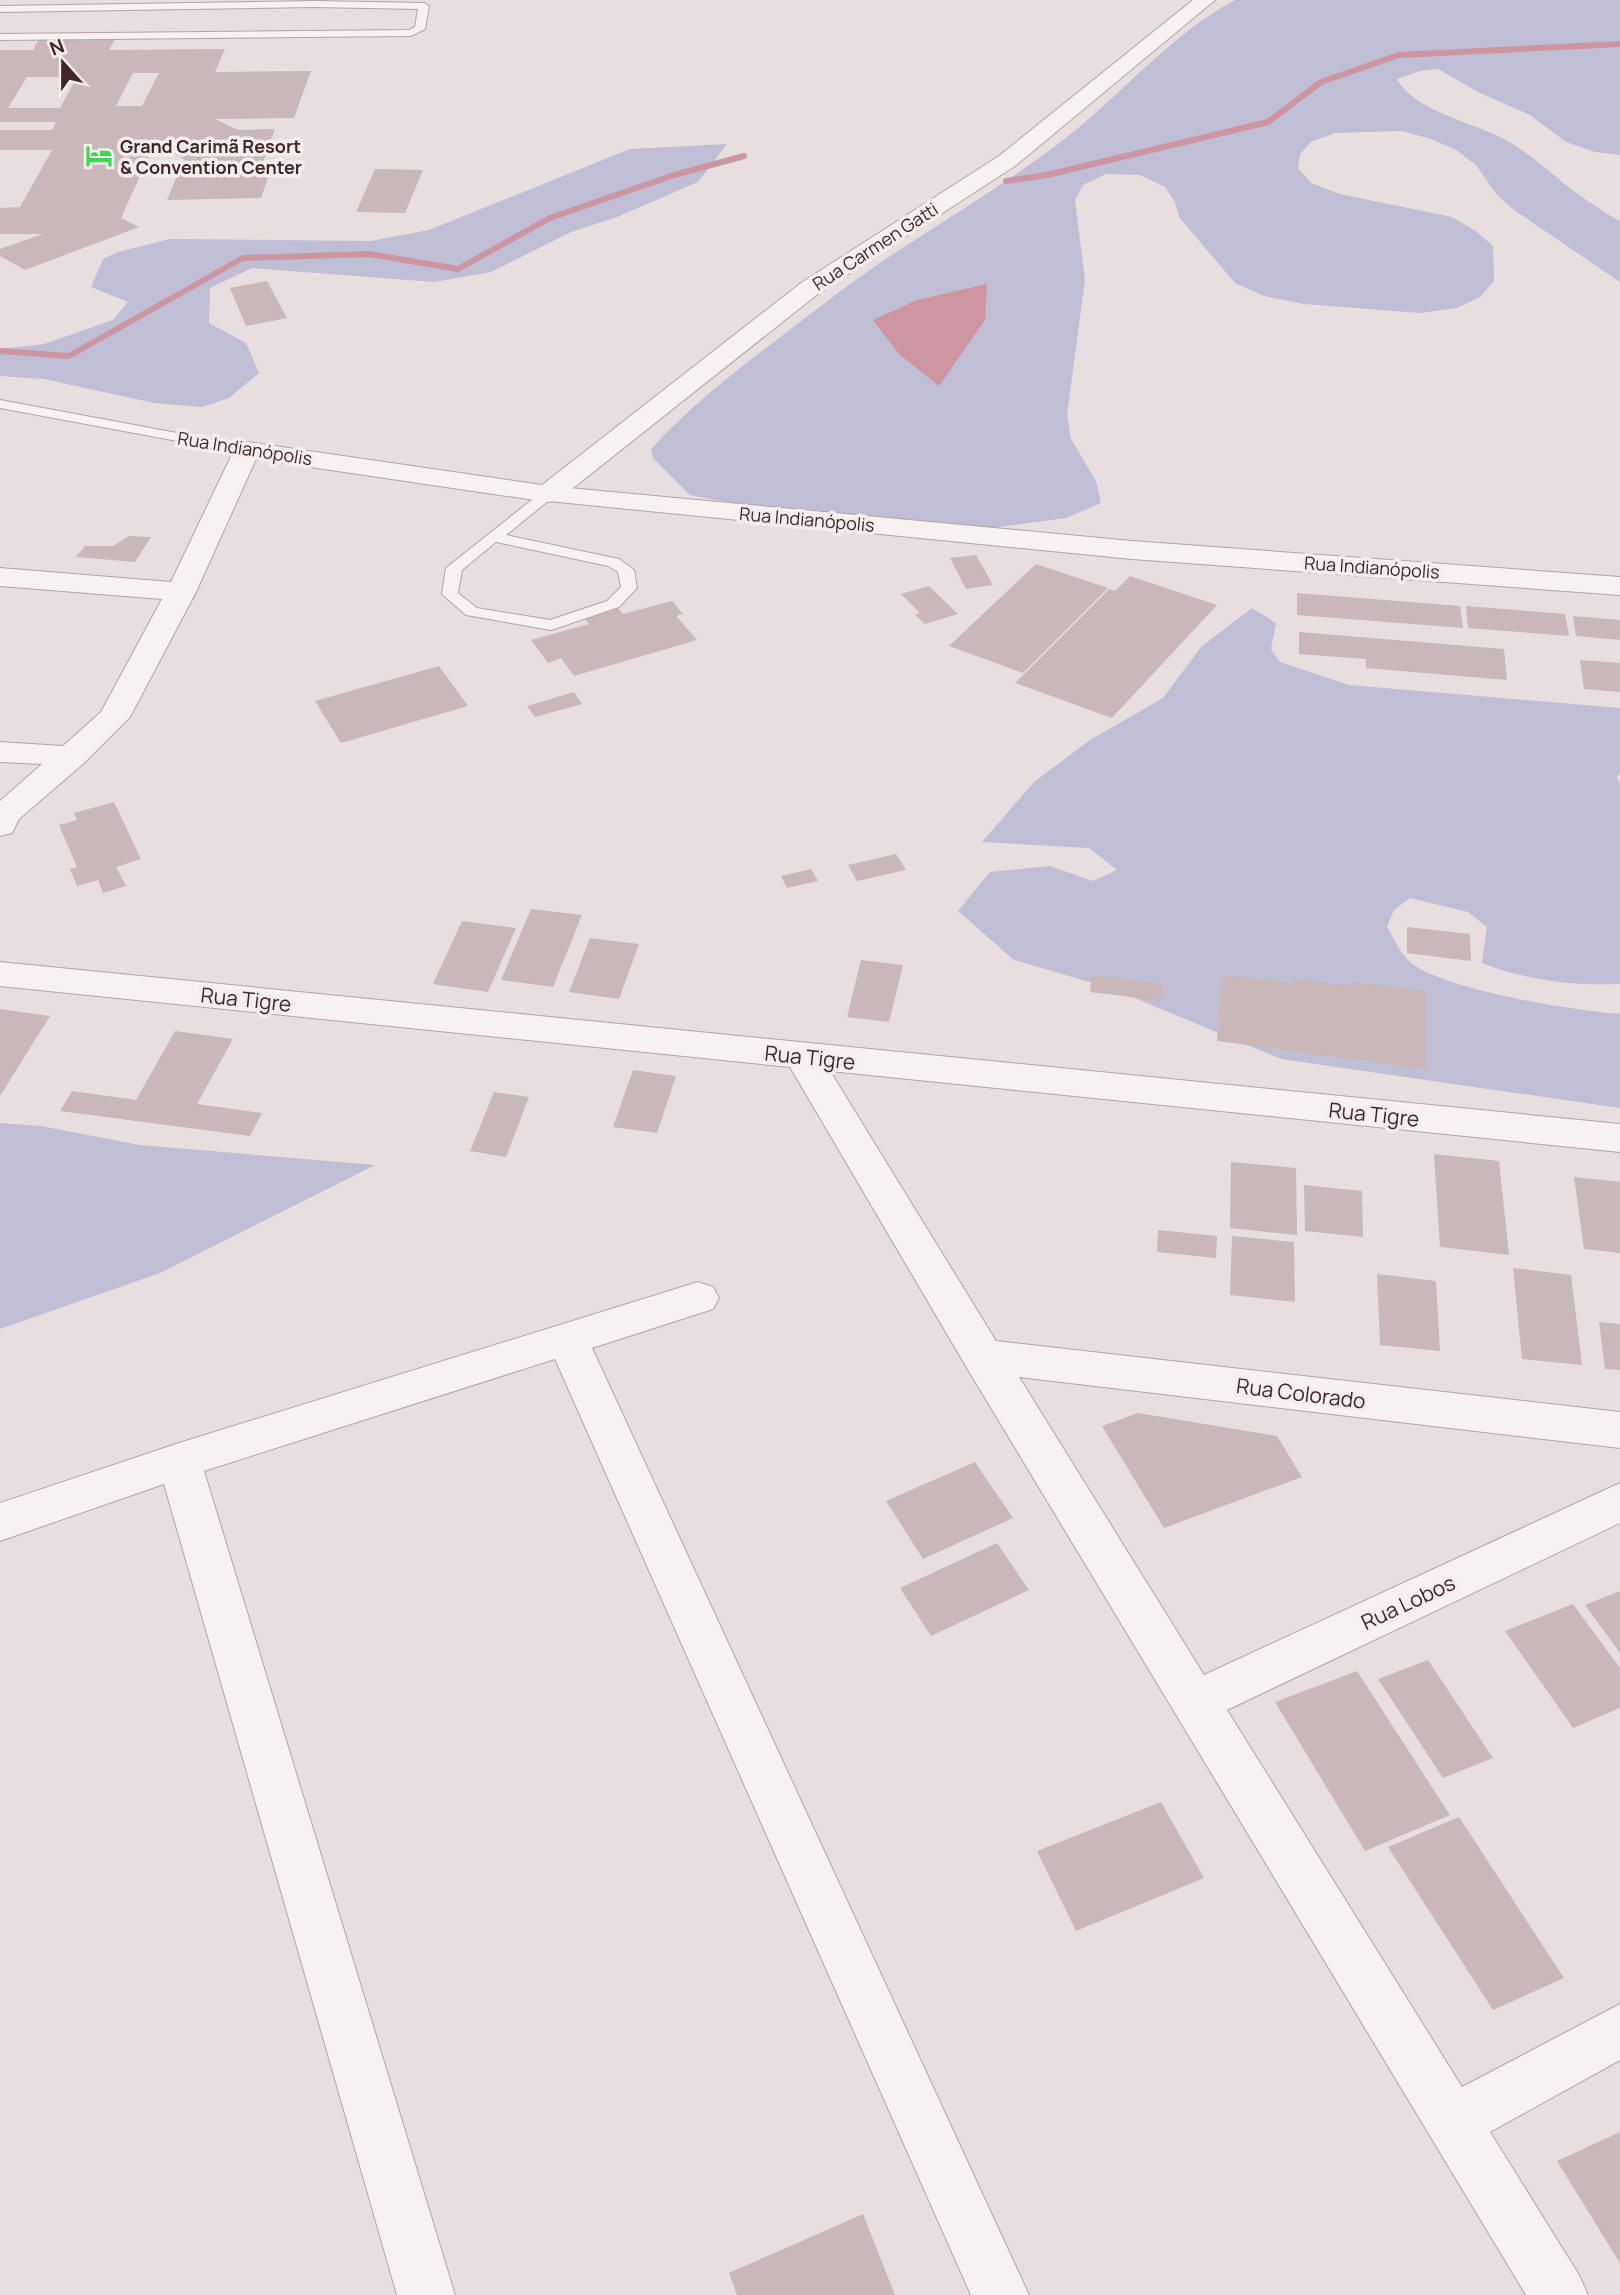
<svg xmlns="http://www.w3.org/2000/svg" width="1620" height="2295" viewBox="0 0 1620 2295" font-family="Manrope,sans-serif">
<rect width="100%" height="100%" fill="#e9dedf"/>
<g fill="#bfbed4">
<path d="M1235 0H1620V155L1595 152 1566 142 1530 115 1480 93 1438 69 1420 71 1397 79C1413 110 1471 122 1502 138 1529 152 1551 174 1575 192 1590 203 1605 212 1620 222V282L1514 210 1497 195 1476 165 1456 150 1431 139 1402 131 1335 133 1311 142 1300 154 1298 168 1311 183 1340 194 1452 217 1476 231 1493 246 1494 281 1480 297 1457 308 1420 313 1304 304 1264 296 1235 283 1179 217 1175 202 1165 187 1140 175 1106 174 1083 185 1075 200 1085 280 1067 415 1071 439 1096 481 1101 503 1066 518 984 529 773 511 690 495 653 458 651 449C690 406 733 373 779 338 817 309 855 279 895 253 948 218 1003 185 1054 147 1117 101 1166 37 1235 0Z"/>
<polygon points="727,144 698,182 617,217 571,232 491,272 434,282 252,268 210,288 209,323 246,343 259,373 229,398 202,407 154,403 44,379 0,376 0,349 44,344 113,320 128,302 91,287 103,259 118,252 170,239 371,241 429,230 630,149"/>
<path d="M1252 608 1276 623 1271 649 1280 662 1349 685 1620 708V773L1617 777 1620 785V984C1575 986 1524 980 1482 963L1487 927 1468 912 1410 898 1394 910 1387 927C1394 938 1401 955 1411 963 1446 990 1574 1011 1620 1014V1108L1281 1059 1113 989 1014 960 958 911 990 872 1050 866 1093 881 1117 870 1089 848 982 842 1034 782 1090 740 1163 698 1201 647Z"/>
<polygon points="0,1123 41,1126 140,1145 375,1165 160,1273 0,1329"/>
</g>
<polygon fill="#cd95a0" points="987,284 985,320 939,386 899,354 873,320 917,300"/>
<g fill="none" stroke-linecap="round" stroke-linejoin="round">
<g stroke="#cd95a0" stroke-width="6">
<polyline points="1006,181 1047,175 1268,122 1321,82 1399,55 1620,44"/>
<polyline points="0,351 69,356 243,258 369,254 458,269 550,218 671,176 744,156"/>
</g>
</g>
<g fill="#c9b7b9" fill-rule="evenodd">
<path d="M116 38 109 50 225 49 215 72 311 71 294 118 215 119 238 130 275 129 262 165 273 164 261 198 167 200 184 159 164 149 150 154 121 218 139 227 25 270 0 256V249L43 234H0V208L20 207 52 150H0V130H52L56 122H0V50H33L39 39ZM133 73H159L142 106H116ZM27 77H77L60 108H8Z"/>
<polygon points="375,169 423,170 405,213 356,212"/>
<polygon points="267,281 287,318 246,326 230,288"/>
<polygon points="129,536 151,537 135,562 76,557 85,546 113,546"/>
<polygon points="976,555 993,585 966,589 950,558"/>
<polygon points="1036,564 1108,588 1023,673 949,646"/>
<polygon points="1130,576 1217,605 1112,718 1015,683 1109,589 1115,591"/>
<polygon points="929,586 958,614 925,624 915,615 920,613 901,594"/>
<polygon points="1297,593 1460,606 1463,628 1297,615"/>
<polygon points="672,601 683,614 676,616 697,640 574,676 561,658 548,663 531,640 589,624 583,617 618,608 623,614"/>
<polygon points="1466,606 1565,614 1569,636 1468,628"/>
<polygon points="1573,616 1620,620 1620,640 1576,636"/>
<polygon points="1299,632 1504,649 1507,680 1366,668 1366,659 1299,654"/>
<polygon points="1580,660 1620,663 1620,692 1584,689"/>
<polygon points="439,666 468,706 341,743 315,701"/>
<polygon points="574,692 582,704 535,717 527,706"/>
<polygon points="114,802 141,859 116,867 126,886 103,893 98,880 77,886 70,869 77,867 59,825 77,820 74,813"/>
<polygon points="896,854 906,870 857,881 848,865"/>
<polygon points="811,869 818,881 787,888 781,876"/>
<polygon points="531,909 582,915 553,987 501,980"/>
<polygon points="462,921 516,928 488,992 433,984"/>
<polygon points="1407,927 1470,934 1471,961 1407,953"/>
<polygon points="590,938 639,944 619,999 569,992"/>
<polygon points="861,960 903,965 889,1022 847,1017"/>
<polygon points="1092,975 1164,984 1162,1001 1090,992"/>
<polygon points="1223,975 1293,984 1293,979 1351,986 1351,982 1426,991 1426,1069 1217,1041"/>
<polygon points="0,1009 50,1016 0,1096"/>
<polygon points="175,1031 233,1039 197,1104 262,1113 250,1136 60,1111 72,1091 136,1100"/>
<polygon points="633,1070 676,1076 657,1133 613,1127"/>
<polygon points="494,1092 529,1097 506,1157 470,1151"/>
<polygon points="1434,1154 1499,1161 1509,1255 1440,1247"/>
<polygon points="1231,1162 1296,1168 1297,1235 1230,1228"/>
<polygon points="1574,1177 1620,1182 1620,1253 1584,1249"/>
<polygon points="1304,1185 1362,1191 1363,1237 1305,1231"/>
<polygon points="1158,1230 1217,1236 1216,1258 1157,1252"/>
<polygon points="1232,1236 1294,1242 1295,1302 1230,1295"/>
<polygon points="1513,1268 1571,1275 1582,1365 1522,1359"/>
<polygon points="1377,1274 1436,1281 1440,1351 1380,1345"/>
<polygon points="1599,1322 1620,1324 1620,1370 1605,1369"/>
<polygon points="1138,1413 1277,1436 1302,1477 1164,1528 1102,1426"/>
<polygon points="975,1462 1013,1518 923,1559 886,1501"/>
<polygon points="997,1543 1029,1590 931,1636 900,1588"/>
<polygon points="1620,1591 1620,1653 1585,1605"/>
<polygon points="1573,1604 1620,1668 1620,1708 1573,1728 1505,1631"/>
<polygon points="1428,1660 1493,1758 1443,1778 1378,1679"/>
<polygon points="1357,1671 1450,1815 1365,1851 1275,1702"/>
<polygon points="1161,1802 1204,1878 1076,1931 1037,1851"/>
<polygon points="1459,1817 1564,1978 1493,2010 1388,1847"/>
<polygon points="1620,2132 1620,2263 1557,2161"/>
<polygon points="863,2214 895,2295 737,2295 729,2273"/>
</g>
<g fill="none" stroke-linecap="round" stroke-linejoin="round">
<g stroke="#b3a3a4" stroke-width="2">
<g id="service">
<polygon points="314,1 424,3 429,6 425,29 411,36 0,40 0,34 409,30 415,27 418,9 314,7 0,12 0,6"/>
<polygon points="0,400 247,446 254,450 247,454 0,408"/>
<path d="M548 489 553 491 556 494 553 497 506 535 619 559 634 570 637 588 619 607 551 630 466 615 442 594 446 568 543 491ZM496 542 608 566 618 572 621 587 607 601 550 620 477 608 458 593 462 570Z"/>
</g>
</g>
<g stroke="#b3a3a4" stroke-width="2">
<g id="minor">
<polygon points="1193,0 1215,0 1015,166 819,293 558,500 548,502 256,459 196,592 130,717 84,763 19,819 12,833 0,836 0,801 42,764 0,762 0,742 63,746 101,712 162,599 0,586 0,568 171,582 234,450 238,444 247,442 542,485 801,283 999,156"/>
<polygon points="0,962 1620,1124 1620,1152 830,1071 996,1341 1620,1412 1620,1448 1019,1377 1204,1675 1620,1483 1620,1523 1227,1710 1462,2087 1620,2004 1620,2060 1490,2132 1579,2275 1588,2295 1526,2295 967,1368 790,1067 0,986"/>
<polygon points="698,1282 713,1287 719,1298 713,1309 592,1348 1029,2295 971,2295 555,1359 204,1471 455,2295 397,2295 164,1484 0,1541 0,1503 179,1443"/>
</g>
</g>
<g stroke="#b3a3a4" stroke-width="2">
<polygon id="tertiary" points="548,486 1132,541 1620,577 1620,595 1132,559 538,500 534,494 538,488"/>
</g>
<use href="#service" fill="#f7f1f1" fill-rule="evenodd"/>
<use href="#minor" fill="#f7f1f1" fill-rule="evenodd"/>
<use href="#tertiary" fill="#f7f1f1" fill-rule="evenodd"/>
</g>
<defs>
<g id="hotel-bare" transform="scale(2.1)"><path d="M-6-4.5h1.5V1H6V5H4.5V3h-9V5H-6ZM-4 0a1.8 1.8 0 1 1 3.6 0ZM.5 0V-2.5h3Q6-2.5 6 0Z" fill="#36da4c" stroke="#f6edef" stroke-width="2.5" paint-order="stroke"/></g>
</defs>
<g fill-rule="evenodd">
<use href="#hotel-bare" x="99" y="156"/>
</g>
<g text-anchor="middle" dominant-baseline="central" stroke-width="7" stroke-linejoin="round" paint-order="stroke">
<g font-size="18" font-weight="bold" fill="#412628" stroke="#f6edef" text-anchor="start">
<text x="120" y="146">Grand Carimã Resort<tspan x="120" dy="21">&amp; Convention Center</tspan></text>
</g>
<g font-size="18" fill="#412628" stroke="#f6edef">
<text transform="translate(875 246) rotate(-33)">Rua Carmen Gatti</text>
<text transform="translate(245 448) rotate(9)">Rua Indianópolis</text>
<text transform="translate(807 519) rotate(5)">Rua Indianópolis</text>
<text transform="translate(1372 567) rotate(4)">Rua Indianópolis</text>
</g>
<g font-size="21" fill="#412628" stroke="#f6edef">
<text transform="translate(246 999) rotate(6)">Rua Tigre</text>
<text transform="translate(810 1057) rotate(6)">Rua Tigre</text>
<text transform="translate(1374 1114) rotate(6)">Rua Tigre</text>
<text transform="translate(1301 1393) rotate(7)">Rua Colorado</text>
<text transform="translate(1408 1602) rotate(-25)">Rua Lobos</text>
</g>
</g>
<g transform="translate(63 63) rotate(339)" stroke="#f6edef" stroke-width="5" paint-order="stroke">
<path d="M0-5L12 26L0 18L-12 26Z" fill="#412628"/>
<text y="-10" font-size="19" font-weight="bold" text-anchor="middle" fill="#412628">N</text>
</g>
</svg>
